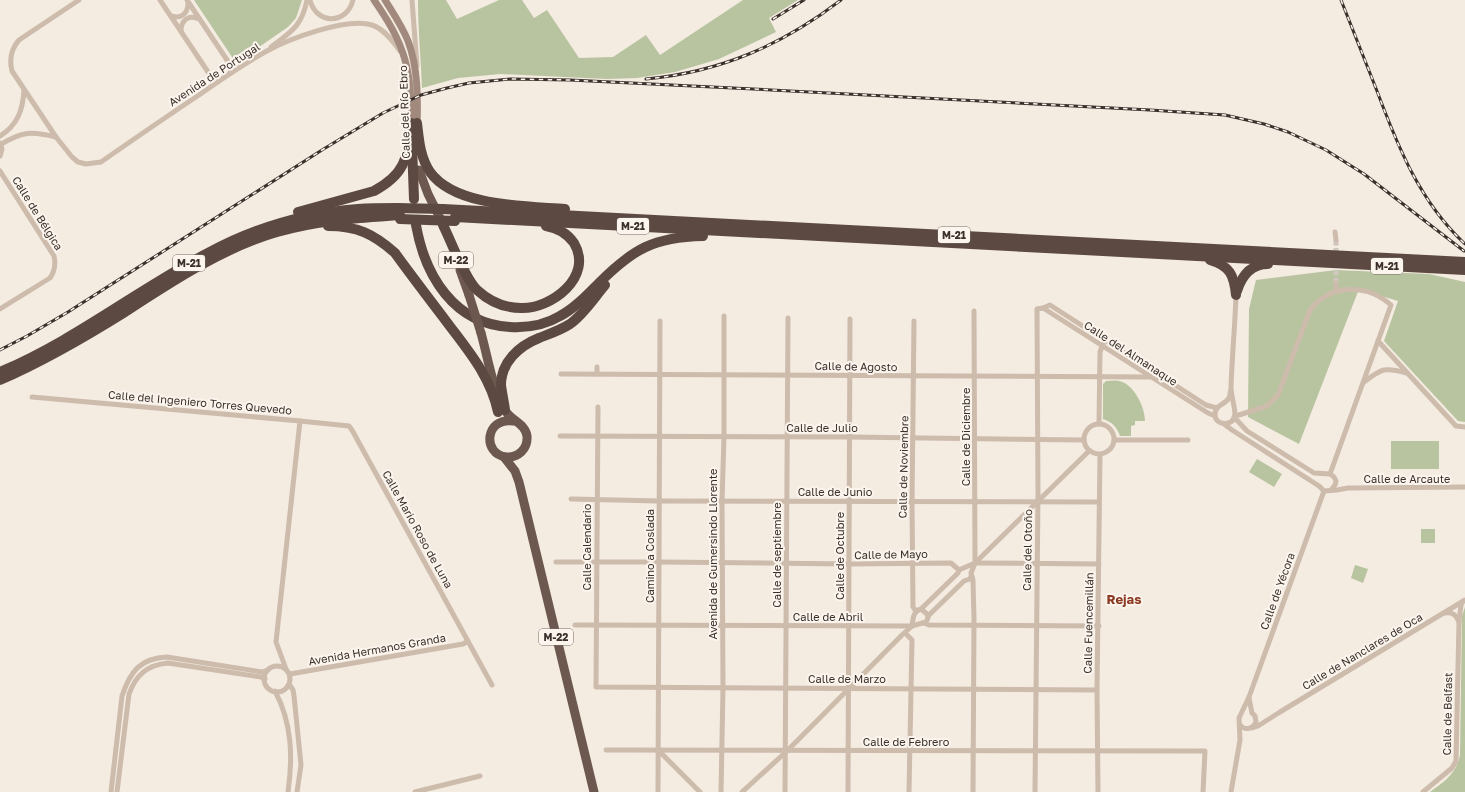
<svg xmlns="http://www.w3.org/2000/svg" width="1465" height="792" viewBox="0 0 1465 792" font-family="'Golos Text',sans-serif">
<rect width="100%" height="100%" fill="#f4ebe1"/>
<g fill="#b8c4a0">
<polygon points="194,0 302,0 296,18 288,27 236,63"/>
<path d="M418 0H446L457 19 499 0H522L534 18 547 10 579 58 613 57 646 35 660 55 743 0H798L769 18 776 32 719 59 675 72 637 78 607 79 500 74 458 78 422 88C421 59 418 30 418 0Z"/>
<polygon points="1336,270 1429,274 1465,282 1465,422 1458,421 1384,341 1398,301 1359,289 1299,444 1248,417 1249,309 1256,280"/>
<path d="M1106 381C1110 381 1115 380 1119 381 1134 384 1145 407 1145 421H1135V425L1131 426V436H1120C1117 427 1112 422 1103 419V384Z"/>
<rect x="1391" y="441" width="48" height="28"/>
<polygon points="1257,459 1282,474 1274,487 1249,472"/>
<rect x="1421" y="529" width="14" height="14"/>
<polygon points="1355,565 1368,569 1363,583 1351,578"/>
<path d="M1465 607V792H1430C1445 781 1456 774 1460 755L1462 616Z"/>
</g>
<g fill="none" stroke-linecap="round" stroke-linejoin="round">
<polyline stroke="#cfc6bd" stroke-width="5" stroke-dasharray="5 2.5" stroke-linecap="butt" points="1336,283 1336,240"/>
<g stroke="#cdbbac" stroke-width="5">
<path d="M79 0 19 40C11 49 9 59 12 71L56 137 72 157 78 162 86 164 101 162C134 139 166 117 199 95 220 80 242 65 265 52 288 39 347 17 372 25 384 29 393 41 400 51"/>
<polyline points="160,0 210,75 219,81"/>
<polyline points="187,0 229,63 231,73"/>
<path d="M310 0C316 25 347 25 353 0"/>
<polyline points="412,0 417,66"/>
<path d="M171 16C181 19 188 14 188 3"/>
<path d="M181 31C181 20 189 14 199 19"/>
<path d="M271 47C291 32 302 26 307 0"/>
<path d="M0 136C18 125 23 109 24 90"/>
<path d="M0 145C22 131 32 131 56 137"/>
<polyline points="0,156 2,149 0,143"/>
<path d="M0 171 54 256C56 265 55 271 50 278L0 309"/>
<polyline points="1335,232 1336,240"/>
<polyline points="1336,291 1336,283"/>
<polyline points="1043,308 1050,305 1206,405 1217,408"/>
<polyline points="914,321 912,501 913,607 916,611"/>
<polyline points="1378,341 1456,426 1465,427"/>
<polyline points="561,374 1150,377"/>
<polyline points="597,374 597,367"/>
<path d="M1364 382C1382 368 1385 367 1407 373"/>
<path d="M1231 389C1230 392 1230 396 1229 398 1225 405 1215 405 1215 414 1214 426 1234 427 1235 415 1235 406 1231 396 1231 387 1232 357 1235 326 1236 295"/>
<polyline points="32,397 300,421 276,642 286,669"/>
<polyline points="598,407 596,687 1097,690"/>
<path d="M1235 415H1239L1267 406 1278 395 1310 310C1330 284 1367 283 1391 305L1330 474"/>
<polyline points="1234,417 1247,431 1314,473 1330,474 1334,477 1336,481 1335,485 1331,490"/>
<polyline points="300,421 349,426 352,430 492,685"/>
<circle cx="1099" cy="439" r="15"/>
<polyline points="1099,424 1100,352 1103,344"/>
<polyline points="1224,424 1232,430 1319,486 1324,491 1337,490 1348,488 1465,487"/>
<polyline points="560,436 849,437 1084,440"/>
<polyline points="1115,440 1188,440"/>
<polyline points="571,499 659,501 1099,502"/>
<polyline points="556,562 659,562 848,564 951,563 959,570"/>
<polyline points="975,563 1099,564"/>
<path d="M1445 613C1453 612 1456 615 1459 622"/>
<polyline points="928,616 964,581 970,579 971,576"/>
<polyline points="924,623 929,625 1099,626"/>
<polyline points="575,625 912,626"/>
<path d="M912 626C913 619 913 611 921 609L958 573 959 570 975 563 1089 451"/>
<polyline points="905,633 912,640 909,792"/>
<circle cx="277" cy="679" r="13"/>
<polyline points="290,674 463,644 468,641"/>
<polyline points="289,684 293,690 294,696 301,765 297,792"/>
<path d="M275 691C292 723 293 757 288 792"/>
<path d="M1240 725C1245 731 1253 729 1256 722L1255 716 1252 713 1249 698"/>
<polyline points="1252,728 1258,726 1280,712 1465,600"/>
<polyline points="606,750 1205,751 1203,792"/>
<polyline points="658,750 700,792"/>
<path d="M111 792 122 696C130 672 140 658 167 657L262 672 268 670"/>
<path d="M117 792 129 694C136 675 147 665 168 663L261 677 265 679"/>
<polyline points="415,792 480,776"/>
<polyline points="658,792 660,321"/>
<polyline points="721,792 723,688 722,501 724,437 724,316"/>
<polyline points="742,792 787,751 902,635 912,626 926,622 928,618 927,614 921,609"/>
<polyline points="785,792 788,318"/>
<polyline points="848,792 850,319"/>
<polyline points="973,792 974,619 973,580 971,573 975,563 974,311"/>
<polyline points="1035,792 1038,494 1037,309 1043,308 1208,413 1215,416"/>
<polyline points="1098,792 1097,690 1100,455"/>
<polyline points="1231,792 1240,740 1239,718 1249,697 1324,491"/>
<polyline points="1423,792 1452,768 1456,761 1459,622 1461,605 1463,601"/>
</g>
<g stroke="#a18a7d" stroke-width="7">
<path d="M374 0C387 19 399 38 405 60 411 81 411 105 412 127"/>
<path d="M385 0C393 13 402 26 408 41 418 67 418 99 417 127"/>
</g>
<g stroke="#6c584f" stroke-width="9">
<polyline points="419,170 428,194 444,226"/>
<polyline points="460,270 469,295"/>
<path d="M481 333C488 358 492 386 504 409 511 421 525 423 527 436 528 449 518 458 506 457 482 454 485 417 513 421"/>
<polyline points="504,457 515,471 519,482 594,792"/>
</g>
<g stroke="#5c4a42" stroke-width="10">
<path d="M417 123C419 140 420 157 430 172 455 207 527 206 565 209"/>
<polyline points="412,145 414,199"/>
<polyline points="443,209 1465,262"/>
<path d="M298 212 374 191C407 173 407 157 411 123"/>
<polyline points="455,217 1465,270"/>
<path d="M416 225C425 276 454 324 510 327 527 328 545 325 560 316 575 308 587 295 599 283 633 249 654 237 703 236"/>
<path d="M443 225C452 243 464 277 477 290 489 301 505 308 521 308 551 309 594 277 574 243 567 233 558 228 546 226"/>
<path d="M328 226C357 226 374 234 395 253 411 275 427 296 443 317 465 347 490 374 498 412"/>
<path d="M1210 260C1230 266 1234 275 1236 295"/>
<path d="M1237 291C1242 275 1251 264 1268 264"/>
<path d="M0 372C74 341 137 290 208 253 254 228 306 213 358 209 371 208 384 208 397 208"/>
<path d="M0 380C44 361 85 337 125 312 171 282 224 247 277 232 318 220 358 218 400 215"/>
<path d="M505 410C504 402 502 393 501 385 501 362 519 346 539 338 549 334 561 330 570 324 584 314 594 298 605 285"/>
</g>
<g stroke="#3b302b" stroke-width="3">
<g id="rail">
<path d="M1341 0C1353 30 1365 60 1377 91 1398 147 1420 202 1465 244"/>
<polyline points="773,19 804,0"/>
<path d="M646 79C721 72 782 45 841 0"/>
<polyline points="0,350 27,336 68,312 322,150 383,113 421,95 447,88 469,83 510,79 570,80 753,89 1150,110 1225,115 1264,124 1288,132 1326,150 1364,174 1464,251"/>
</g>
</g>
<use href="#rail" stroke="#fbf5ee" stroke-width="1.5" stroke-dasharray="4.5" stroke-linecap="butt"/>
<polyline stroke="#6c584f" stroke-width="9" points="469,295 481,333"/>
<g stroke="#5c4a42" stroke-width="10">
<polyline points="397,208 443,209"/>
<polyline points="400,219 455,221"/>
</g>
</g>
<g text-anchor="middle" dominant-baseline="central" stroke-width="4" stroke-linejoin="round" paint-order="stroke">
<g fill="#fbf5ee" stroke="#756b66" stroke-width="1">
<rect x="617" y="218" width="32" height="16" rx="3"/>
<rect x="938" y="227" width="32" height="16" rx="3"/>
<rect x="439" y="252" width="34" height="16" rx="3"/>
<rect x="173" y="255" width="32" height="16" rx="3"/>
<rect x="1371" y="258" width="32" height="16" rx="3"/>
<rect x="539" y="629" width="34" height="16" rx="3"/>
</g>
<g font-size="10" font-weight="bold" fill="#3b302b">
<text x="633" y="226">M-21</text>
<text x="954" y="235">M-21</text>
<text x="456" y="260">M-22</text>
<text x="189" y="263">M-21</text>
<text x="1387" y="266">M-21</text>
<text x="556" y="637">M-22</text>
</g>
<g font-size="11" fill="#3b302b" stroke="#fbf5ee">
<text transform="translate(214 74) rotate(-33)">Avenida de Portugal</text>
<text transform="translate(404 112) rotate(-92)">Calle del Río Ebro</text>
<text transform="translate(38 213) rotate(58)">Calle de Bélgica</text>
<text transform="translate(1131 353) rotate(33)">Calle del Almanaque</text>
<text transform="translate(856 366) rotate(1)">Calle de Agosto</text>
<text transform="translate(200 402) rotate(5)">Calle del Ingeniero Torres Quevedo</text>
<text x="822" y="427">Calle de Julio</text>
<text transform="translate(965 437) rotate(-90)">Calle de Diciembre</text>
<text transform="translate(903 467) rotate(-89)">Calle de Noviembre</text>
<text x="1407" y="478">Calle de Arcaute</text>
<text x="835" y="491">Calle de Junio</text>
<text transform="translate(418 529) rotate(61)">Calle Mario Roso de Luna</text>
<text transform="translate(586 547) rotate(-90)">Calle Calendario</text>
<text transform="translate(1027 550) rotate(-89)">Calle del Otoño</text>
<text transform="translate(712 554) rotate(-90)">Avenida de Gumersindo Llorente</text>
<text transform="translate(891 554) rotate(-1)">Calle de Mayo</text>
<text transform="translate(776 555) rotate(-90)">Calle de septiembre</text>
<text transform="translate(649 556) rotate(-90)">Camino a Coslada</text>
<text transform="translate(839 556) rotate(-90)">Calle de Octubre</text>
<text transform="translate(1277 591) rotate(-70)">Calle de Yécora</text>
<text x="828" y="616">Calle de Abril</text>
<text transform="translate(1088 623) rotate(-89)">Calle Fuencemillán</text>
<text transform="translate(377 649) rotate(-10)">Avenida Hermanos Granda</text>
<text transform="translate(1362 651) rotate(-31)">Calle de Nanclares de Oca</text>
<text x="847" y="678">Calle de Marzo</text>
<text transform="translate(1447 714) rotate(-89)">Calle de Belfast</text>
<text x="906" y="741">Calle de Febrero</text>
</g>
<g font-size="13" font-weight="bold" fill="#8c3b22" stroke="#fbf5ee">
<text x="1124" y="599">Rejas</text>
</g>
</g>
</svg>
